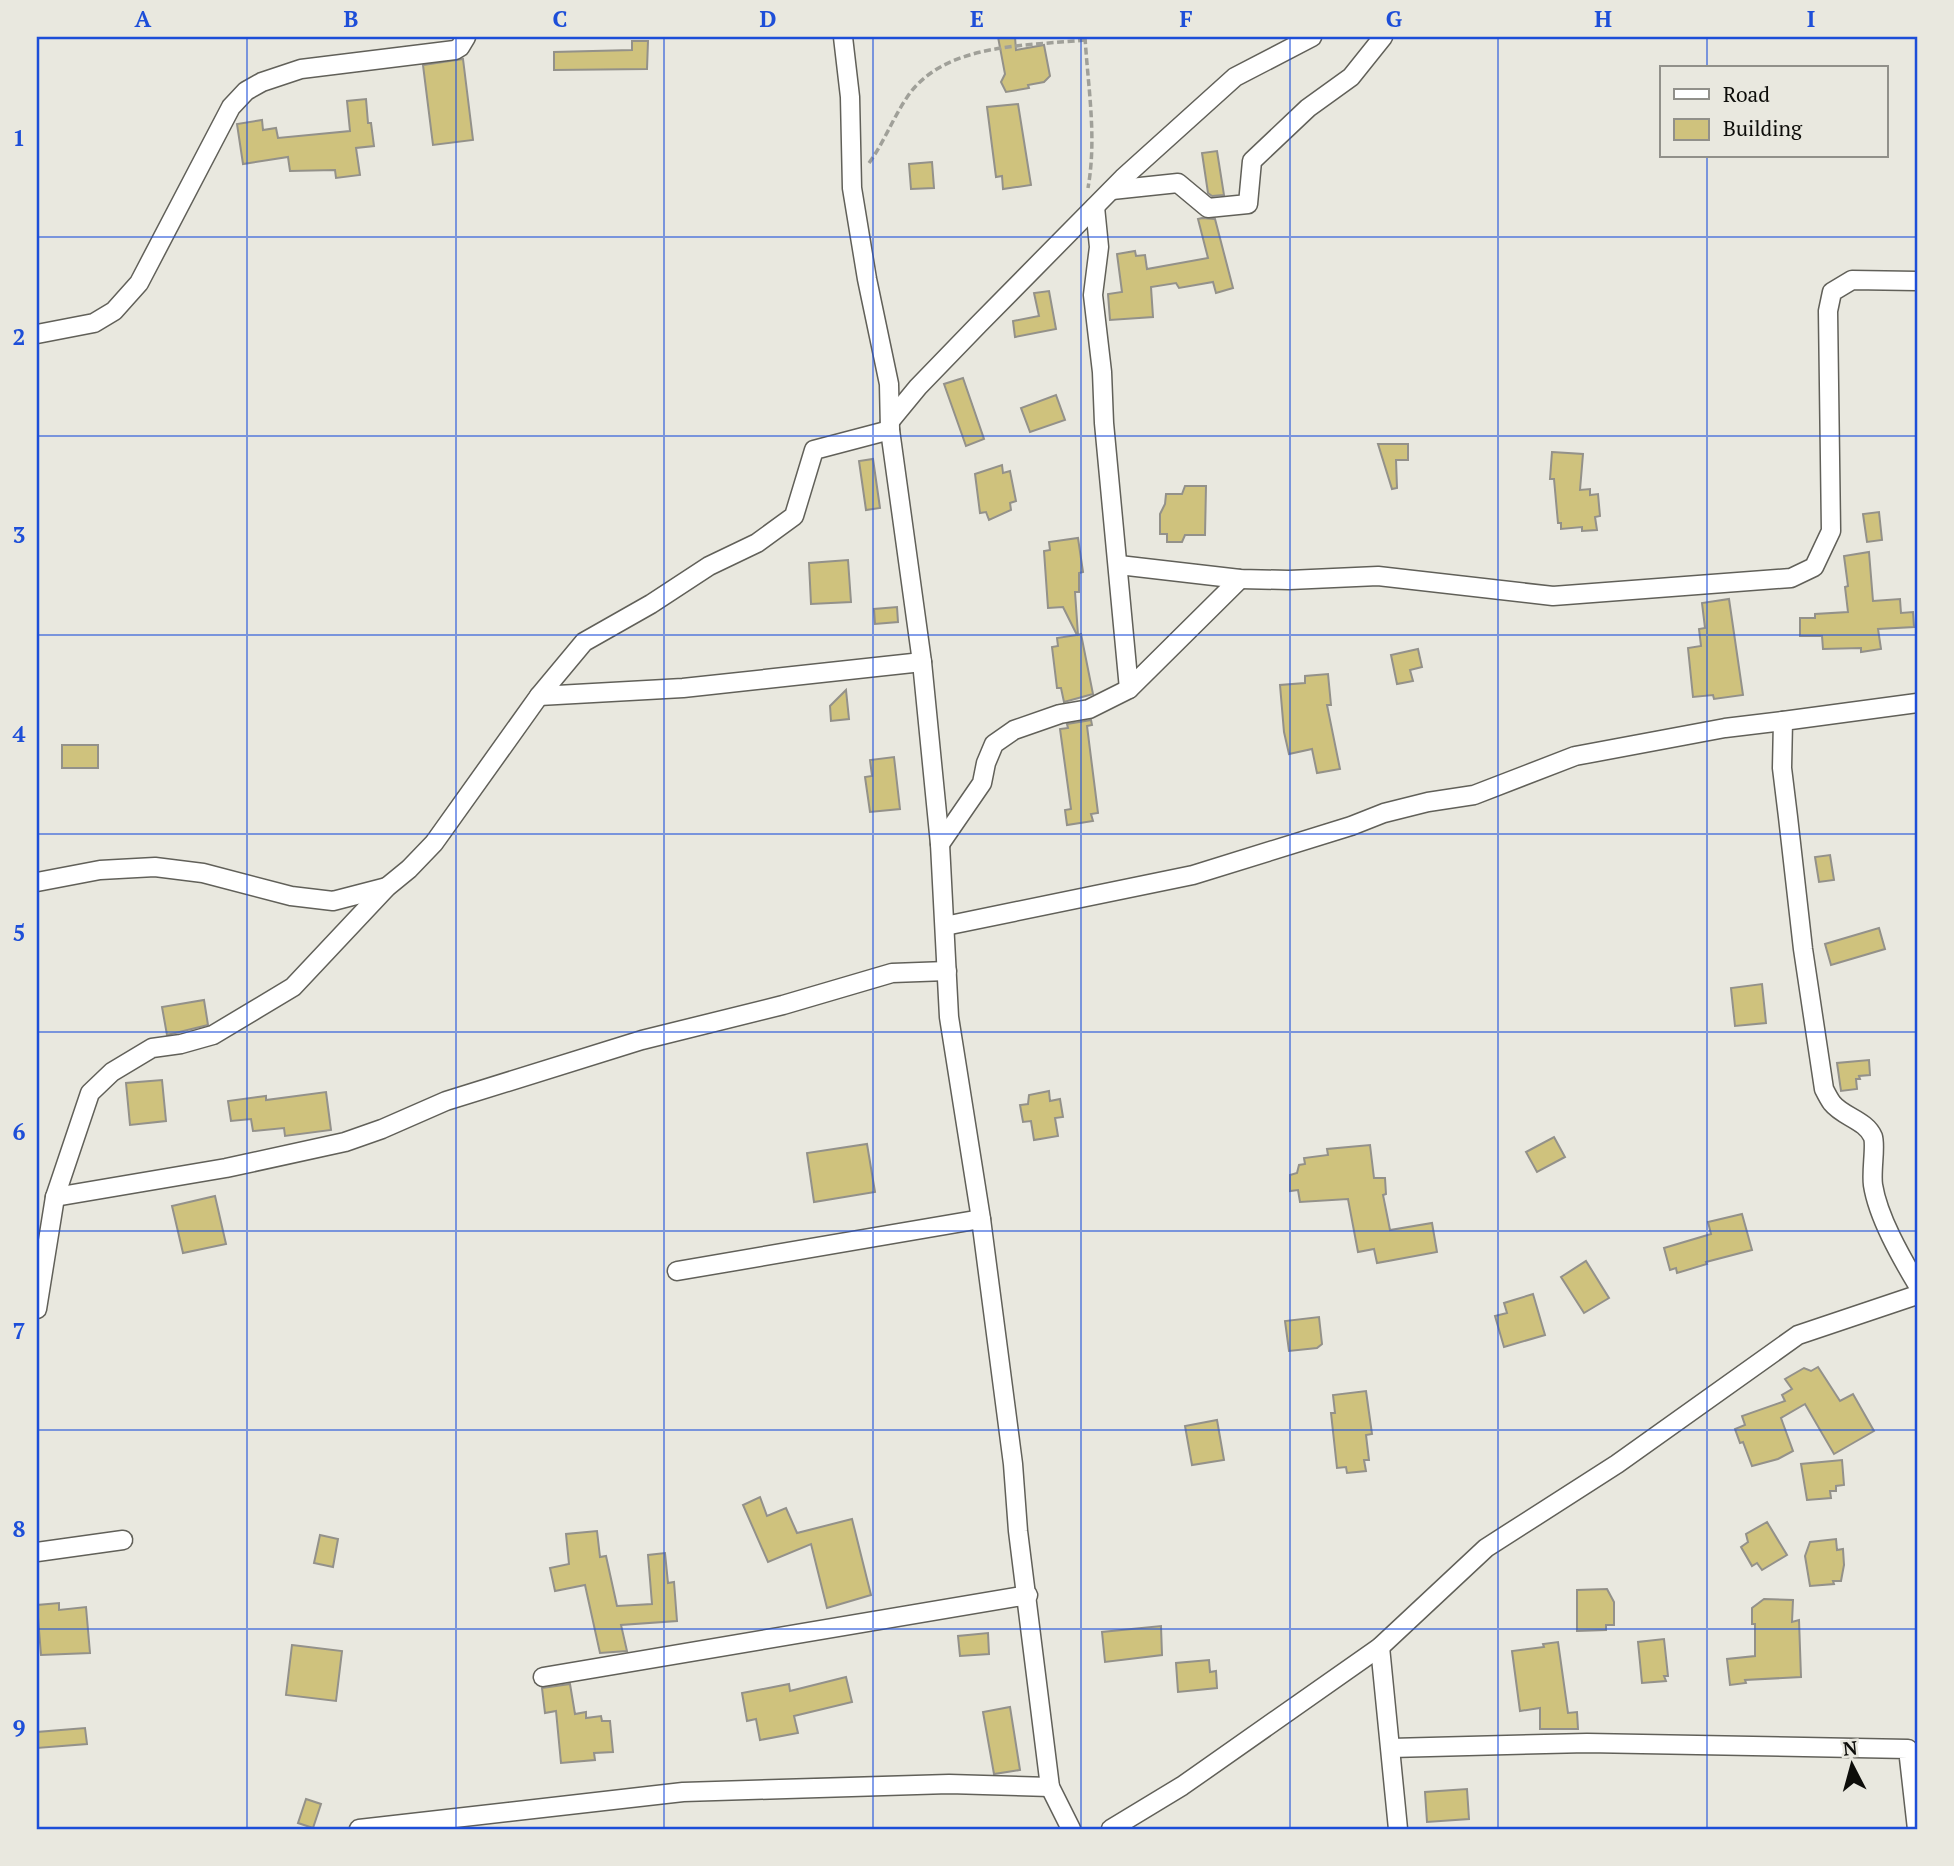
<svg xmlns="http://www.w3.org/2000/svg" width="1954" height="1866" viewBox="0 0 1954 1866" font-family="'PT Serif',serif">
<rect width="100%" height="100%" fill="#e9e8df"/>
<g fill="#cfc27d" stroke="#93918a" stroke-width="2">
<polygon points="998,37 1015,37 1016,50 1044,45 1050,76 1044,82 1028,85 1029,88 1006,92 1001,82 1005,74"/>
<polygon points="632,41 648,41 647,69 554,70 554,52 632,50"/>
<polygon points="463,59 473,140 433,145 423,65"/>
<polygon points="366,99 368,123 371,123 374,146 356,148 360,175 336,178 335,170 290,171 288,157 243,164 237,124 262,120 263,130 276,128 278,138 350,131 347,101"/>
<polygon points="1018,104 1031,185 1003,189 1002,176 996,177 987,107"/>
<polygon points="1217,151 1224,195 1212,196 1208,193 1202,153"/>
<polygon points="932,162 934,188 911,189 909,164"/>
<polygon points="1202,218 1215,219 1233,288 1216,293 1213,282 1179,288 1176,283 1151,287 1153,317 1110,320 1108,294 1122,292 1117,254 1135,251 1136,256 1145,255 1147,269 1208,258 1198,219"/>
<polygon points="1049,291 1056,329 1015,337 1013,321 1039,316 1034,293"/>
<polygon points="963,378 984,439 966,446 944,384"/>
<polygon points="1056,395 1065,420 1030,432 1021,408"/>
<polygon points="1378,444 1408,444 1408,460 1396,460 1397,488 1392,489"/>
<polygon points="1552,452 1583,454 1580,490 1590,489 1590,495 1598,494 1600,516 1595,517 1597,530 1582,531 1582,527 1561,529 1561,523 1558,523 1554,479 1550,479"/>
<polygon points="873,459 880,508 866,510 859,461"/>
<polygon points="1002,465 1003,473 1010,471 1016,501 1010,503 1011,510 989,520 986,512 980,513 975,474"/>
<polygon points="1185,486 1206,486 1205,535 1185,535 1182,542 1167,542 1167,534 1160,534 1160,514 1165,504 1166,494 1182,494"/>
<polygon points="1879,512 1882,540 1867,542 1863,514"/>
<polygon points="1078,538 1083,572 1079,573 1079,592 1075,592 1078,635 1081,634 1093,694 1064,702 1061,688 1057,688 1052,647 1058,646 1057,638 1077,635 1063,607 1048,608 1044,551 1050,550 1049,542"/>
<polygon points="1869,552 1873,601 1900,599 1901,613 1913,612 1914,627 1878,629 1881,649 1861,652 1861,648 1823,649 1822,636 1800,636 1800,618 1815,618 1815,614 1848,612 1845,587 1848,586 1844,556"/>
<polygon points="848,560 851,602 811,604 809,563"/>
<polygon points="1729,599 1743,695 1714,699 1713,695 1693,697 1688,648 1701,646 1699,629 1705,628 1702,603"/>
<polygon points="897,607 898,622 875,624 874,609"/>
<polygon points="1418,649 1422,667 1410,670 1413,681 1397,684 1391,655"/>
<polygon points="1328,674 1331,705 1327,705 1340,769 1317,773 1312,749 1289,754 1284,732 1280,685 1305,683 1305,676"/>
<polygon points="846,690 849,719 831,721 830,706"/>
<polygon points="1091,720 1092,725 1087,726 1098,813 1091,814 1093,821 1067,825 1065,810 1071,809 1060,729 1068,728 1067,724"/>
<rect x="62" y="745" width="36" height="23"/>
<polygon points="894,757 900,809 870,812 865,777 872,776 870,760"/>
<polygon points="1830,855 1834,880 1819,882 1815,857"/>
<polygon points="1879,928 1885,949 1831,965 1825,944"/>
<polygon points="1762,984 1766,1023 1735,1026 1731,988"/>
<polygon points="204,1000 208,1025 167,1035 162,1007"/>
<polygon points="1869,1060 1870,1075 1859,1076 1860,1079 1856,1079 1857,1089 1841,1091 1837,1063"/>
<polygon points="162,1080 166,1121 130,1125 126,1083"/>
<polygon points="1049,1091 1050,1101 1060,1099 1063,1117 1055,1118 1058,1136 1034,1140 1031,1121 1023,1122 1020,1105 1028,1104 1029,1095"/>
<polygon points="326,1092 331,1130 285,1136 284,1128 253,1131 251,1119 231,1121 228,1101 266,1096 266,1100"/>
<polygon points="1554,1137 1565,1157 1537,1172 1526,1152"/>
<polygon points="867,1144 875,1192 814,1202 807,1153"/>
<polygon points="1370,1145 1374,1178 1385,1178 1386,1194 1383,1195 1390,1230 1432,1223 1437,1252 1377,1263 1374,1249 1358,1252 1348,1199 1300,1202 1298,1190 1290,1191 1290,1175 1297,1173 1299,1165 1305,1164 1304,1158 1328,1155 1327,1149"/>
<polygon points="215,1196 226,1244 183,1253 172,1206"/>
<polygon points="1742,1214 1752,1250 1706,1262 1707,1264 1677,1273 1676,1268 1670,1270 1664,1248 1711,1234 1708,1222"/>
<polygon points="1586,1261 1609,1298 1584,1313 1561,1277"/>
<polygon points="1533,1294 1545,1335 1504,1347 1495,1316 1507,1313 1504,1303"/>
<polygon points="1319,1317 1322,1344 1317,1348 1289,1351 1285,1321"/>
<polygon points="1818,1367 1840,1401 1853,1394 1874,1431 1834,1454 1805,1404 1781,1418 1793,1451 1778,1459 1752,1466 1743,1442 1740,1443 1735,1429 1745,1425 1742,1416 1785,1401 1782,1395 1792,1389 1785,1379 1804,1368 1811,1371"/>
<polygon points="1366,1391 1372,1434 1366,1435 1369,1460 1364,1460 1366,1471 1347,1473 1346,1467 1337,1468 1331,1413 1335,1413 1333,1395"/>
<polygon points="1217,1420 1224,1460 1192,1465 1185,1426"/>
<polygon points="1842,1460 1844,1485 1836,1486 1836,1491 1830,1491 1831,1498 1807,1500 1801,1464"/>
<polygon points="760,1497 767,1516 786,1508 797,1533 852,1519 871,1595 827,1608 811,1544 768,1562 743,1505"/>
<polygon points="1767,1522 1787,1555 1762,1570 1757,1563 1752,1566 1741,1547 1748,1542 1746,1534"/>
<polygon points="597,1531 600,1557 606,1556 617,1606 652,1604 648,1555 665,1553 668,1583 674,1582 677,1621 621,1625 627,1651 600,1653 585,1585 555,1591 550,1568 569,1564 566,1534"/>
<polygon points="320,1535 338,1539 333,1567 314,1563"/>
<polygon points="1836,1539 1837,1550 1843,1549 1844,1565 1841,1581 1833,1581 1834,1584 1810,1586 1805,1556 1810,1542"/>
<polygon points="1607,1589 1614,1602 1614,1625 1606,1625 1606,1630 1577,1631 1577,1590"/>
<polygon points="1764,1599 1793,1600 1792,1622 1799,1620 1801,1677 1745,1680 1746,1683 1730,1685 1727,1659 1755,1656 1755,1624 1752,1624 1752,1608"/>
<polygon points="59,1603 59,1610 86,1607 90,1653 41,1655 37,1605"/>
<polygon points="1161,1626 1162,1655 1105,1662 1102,1632"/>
<polygon points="988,1633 989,1654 960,1656 958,1636"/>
<polygon points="1664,1639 1668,1676 1664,1676 1666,1681 1642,1683 1638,1642"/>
<polygon points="1558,1642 1568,1713 1577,1712 1578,1729 1540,1729 1540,1708 1520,1711 1512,1651 1544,1647 1543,1644"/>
<polygon points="292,1645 342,1651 336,1701 286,1695"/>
<polygon points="1209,1660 1210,1672 1216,1671 1217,1688 1178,1692 1176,1663"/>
<polygon points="846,1677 852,1702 794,1716 798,1733 760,1740 756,1719 747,1721 742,1693 789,1684 790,1691"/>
<polygon points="570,1684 575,1714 586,1712 586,1718 601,1716 602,1721 610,1721 613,1752 594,1753 595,1760 561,1763 556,1711 545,1713 542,1688"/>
<polygon points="1010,1707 1020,1770 994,1774 983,1712"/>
<polygon points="85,1728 87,1744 37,1748 37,1732"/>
<polygon points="1467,1789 1469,1819 1427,1822 1425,1792"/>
<polygon points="306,1799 321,1804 313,1828 298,1823"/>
</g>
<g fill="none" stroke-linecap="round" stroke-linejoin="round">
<g stroke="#616059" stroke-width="21">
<g id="street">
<polyline points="843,37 850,97 852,188 867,279 889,384 890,430 922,662 940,844 949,1017 981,1219 1013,1464 1018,1531 1050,1787 1071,1829"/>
<polyline points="1112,190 1178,183 1208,208 1248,204 1252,161 1308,108 1351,77 1383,37"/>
<polyline points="1095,207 1099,247 1093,295 1102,372 1104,423 1129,689"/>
<polyline points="37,334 94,323 114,311 139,283 231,107 246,91 262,82 301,69 455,50 460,47 466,37"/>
<polyline points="890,421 918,387 978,325 1123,178 1235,77 1312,37"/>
<polyline points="1119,565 1240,579 1289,580 1378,576 1553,596 1791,578 1814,567 1831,531 1828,311 1832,292 1852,280 1917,281"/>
<polyline points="539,696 683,688 922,662"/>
<path d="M1917 703 1783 721 1782 768 1788 817 1803 949 1824 1089C1826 1093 1829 1099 1832 1103 1843 1117 1866 1120 1873 1137 1876 1146 1871 1171 1873 1185 1878 1217 1901 1257 1917 1284"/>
<polyline points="940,844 982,783 986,763 994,744 1014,730 1060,714 1089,709 1129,689 1240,579"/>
<polyline points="37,882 100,870 155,867 203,873 291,896 333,901 387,887"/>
<polyline points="945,926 1193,875 1351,826 1384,813 1428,802 1474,795 1575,756 1725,728 1783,721"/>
<polyline points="55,1197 226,1168 345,1142 382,1129 446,1101 642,1040 783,1005 892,973 947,971"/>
<polyline points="677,1271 981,1219"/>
<polyline points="37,1309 55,1197 90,1093 112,1072 152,1048 181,1044 213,1035 293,987 387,887 409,869 434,843 539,696 584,642 651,604 709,566 757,543 794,516 814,450 890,430"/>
<polyline points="37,1552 123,1540"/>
<polyline points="1380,1647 1398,1829"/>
<polyline points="543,1677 1028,1595"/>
<polyline points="1391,1748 1587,1743 1908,1749 1917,1829"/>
<polyline points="359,1829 683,1792 949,1784 1050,1787"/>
<polyline points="1111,1829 1182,1786 1380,1647 1486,1548 1617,1464 1798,1335 1917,1295"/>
</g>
</g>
<g stroke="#a0a099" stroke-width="3.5" stroke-dasharray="7 3.5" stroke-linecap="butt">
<path d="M1085 37C1088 88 1097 137 1088 188"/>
<path d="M869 163C885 141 894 115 910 93 948 43 1027 46 1085 40"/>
</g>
<use href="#street" stroke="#fff" stroke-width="18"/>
</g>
<path fill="none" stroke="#1d4ed8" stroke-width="2" stroke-opacity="0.55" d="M247 37V1829M456 37V1829M664 37V1829M873 37V1829M1081 37V1829M1290 37V1829M1498 37V1829M1707 37V68M1707 156V1829M37 237H1917M37 436H1917M37 635H1917M37 834H1917M37 1032H1917M37 1231H1917M37 1430H1917M37 1629H1917"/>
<rect width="1954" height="1866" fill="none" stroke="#e9e8df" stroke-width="77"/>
<rect x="1660" y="66" width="228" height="91" fill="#e9e8df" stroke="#91908a" stroke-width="2"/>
<rect x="1674" y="89" width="35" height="10" fill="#ffffff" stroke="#91908a" stroke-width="2"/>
<text x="1723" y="102" font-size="21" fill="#0d0d0a">Road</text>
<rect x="1674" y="119" width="35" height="21" fill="#cfc27d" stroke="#91908a" stroke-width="2"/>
<text x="1723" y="136" font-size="21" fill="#0d0d0a">Building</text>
<g transform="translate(1852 1765) rotate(354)" stroke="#e9e8df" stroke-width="5" paint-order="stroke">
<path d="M0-5L12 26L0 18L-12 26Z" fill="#0d0d0a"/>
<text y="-10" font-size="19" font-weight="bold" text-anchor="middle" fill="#0d0d0a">N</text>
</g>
<rect x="38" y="38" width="1878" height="1790" fill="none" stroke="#1d4ed8" stroke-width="2.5"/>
<g font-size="23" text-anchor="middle" font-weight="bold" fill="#1d4ed8">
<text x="143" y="27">A</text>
<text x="351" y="27">B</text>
<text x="560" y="27">C</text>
<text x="768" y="27">D</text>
<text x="977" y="27">E</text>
<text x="1186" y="27">F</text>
<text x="1394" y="27">G</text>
<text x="1603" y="27">H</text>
<text x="1811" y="27">I</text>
<text x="19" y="146">1</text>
<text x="19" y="345">2</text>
<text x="19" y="543">3</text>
<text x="19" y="742">4</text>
<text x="19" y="941">5</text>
<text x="19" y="1140">6</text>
<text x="19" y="1339">7</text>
<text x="19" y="1537">8</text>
<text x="19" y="1736">9</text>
</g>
</svg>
